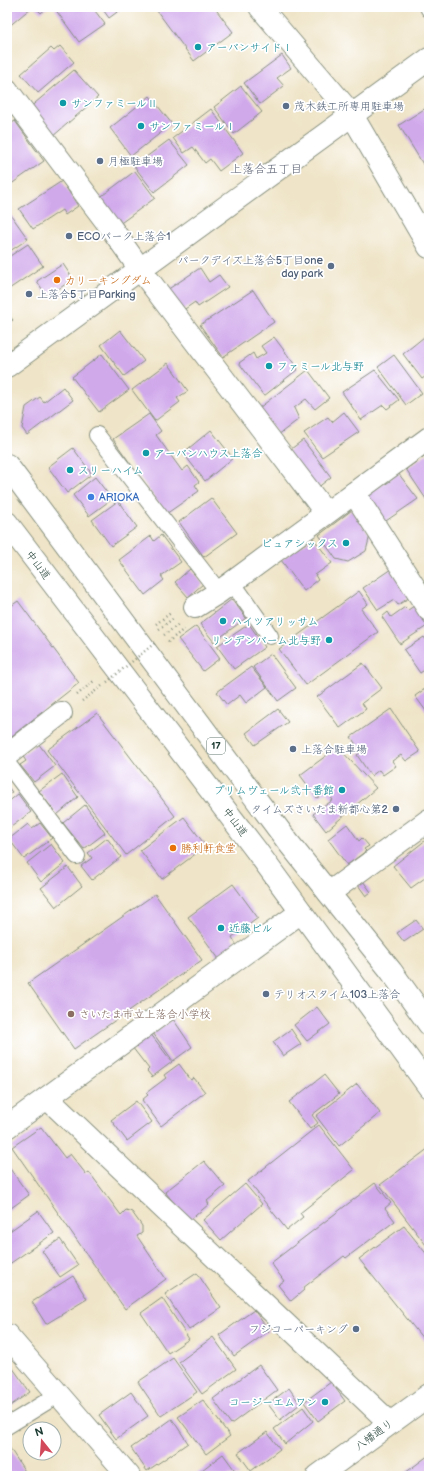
<svg xmlns="http://www.w3.org/2000/svg" width="436" height="1483" viewBox="0 0 436 1483" font-family="'Balsamiq Sans','Klee One',sans-serif">
<rect width="100%" height="100%" fill="#fff"/>
<filter id="ink" filterUnits="userSpaceOnUse"><feTurbulence type="fractalNoise" baseFrequency=".025" numOctaves="2"/><feDisplacementMap in="SourceGraphic" scale="8" xChannelSelector="R" yChannelSelector="G"/><feConvolveMatrix kernelMatrix="1 2 1 2 8 2 1 2 1" color-interpolation-filters="sRGB"/></filter>
<filter id="wash" filterUnits="userSpaceOnUse"><feTurbulence type="fractalNoise" baseFrequency=".012" numOctaves="4" result="noise"/><feDisplacementMap in="SourceGraphic" scale="16" xChannelSelector="R" yChannelSelector="G"/><feGaussianBlur stdDeviation="0.9" result="paint"/><feColorMatrix in="noise" values="0 0 0 0 0 0 0 0 0 0 0 0 0 0 0 0 0 1.4 0 .05"/><feComposite in="paint" operator="in"/></filter>
<g filter="url(#wash)">
<rect width="100%" height="100%" fill="#efe4c7"/>
<g id="blocks">
<g fill="#d0a9eb">
<polygon points="7,7 32,7 7,28"/>
<polygon points="35,7 48,7 41,13"/>
<polygon points="57,7 92,7 105,24 79,42 55,9"/>
<polygon points="101,7 124,7 109,18"/>
<polygon points="163,7 214,7 233,32 194,61 157,11"/>
<polygon points="60,46 74,62 38,93 21,74 51,48 54,51"/>
<polygon points="282,55 291,68 277,78 284,86 260,104 244,83"/>
<polygon points="74,70 98,97 52,137 28,109"/>
<polygon points="241,86 262,112 234,134 214,107"/>
<polygon points="150,96 172,124 131,156 110,128"/>
<polygon points="429,106 429,174 399,125"/>
<polygon points="211,109 243,153 219,171 210,159 205,163 193,147 184,153 173,138"/>
<polygon points="15,121 44,161 7,187 7,126"/>
<polygon points="169,140 189,165 154,192 134,166"/>
<polygon points="135,171 155,198 118,225 99,198"/>
<polygon points="62,181 78,206 65,215 62,210 33,229 19,209"/>
<polygon points="11,215 28,239 7,253 7,218"/>
<polygon points="28,244 43,266 9,289 7,286 7,258"/>
<polygon points="63,264 73,279 47,297 37,281"/>
<polygon points="200,268 209,282 219,275 228,287 198,307 195,302 182,311 167,290"/>
<polygon points="253,290 274,322 223,357 200,325"/>
<polygon points="7,313 13,320 7,325"/>
<polygon points="120,330 144,361 124,376 101,345"/>
<polygon points="429,333 429,374 422,379 403,354"/>
<polygon points="274,337 298,369 264,396 239,363 253,353 256,359 266,353 261,346"/>
<polygon points="102,354 129,390 99,412 72,377"/>
<polygon points="394,355 422,393 406,405 378,367"/>
<polygon points="168,363 188,391 177,398 180,402 155,421 132,390"/>
<polygon points="308,370 329,398 315,409 306,399 294,408 299,419 278,435 259,408"/>
<polygon points="375,370 399,400 387,409 383,405 361,420 342,392"/>
<polygon points="63,387 73,400 27,435 22,428 26,407 40,397 44,402"/>
<polygon points="344,412 359,432 322,457 304,433 328,417 332,422"/>
<polygon points="149,414 161,431 156,435 182,471 188,466 199,482 195,485 199,491 166,514 113,439"/>
<polygon points="211,430 233,458 205,481 183,453"/>
<polygon points="303,440 331,477 316,489 287,452"/>
<polygon points="73,448 92,474 67,493 48,467"/>
<polygon points="427,454 429,457 429,501 428,502 406,469"/>
<polygon points="398,473 418,499 383,523 365,496"/>
<polygon points="95,477 112,499 89,516 73,495"/>
<polygon points="211,498 237,533 204,557 179,522"/>
<polygon points="118,501 137,527 111,546 92,520"/>
<polygon points="352,510 370,535 366,551 348,562 336,559 319,535"/>
<polygon points="161,535 181,562 161,576 164,580 145,595 119,560 151,536 154,541"/>
<polygon points="313,538 332,563 315,575 318,580 304,591 281,560"/>
<polygon points="190,569 203,584 188,597 175,582"/>
<polygon points="391,569 410,597 398,605 394,600 378,610 363,588"/>
<polygon points="359,591 368,604 361,609 378,632 306,685 279,649"/>
<polygon points="232,599 246,618 214,642 200,624"/>
<polygon points="18,601 79,683 8,739 7,609"/>
<polygon points="414,606 427,626 400,644 382,617 388,612 391,617 405,607 408,610"/>
<polygon points="249,624 265,647 234,669 217,646"/>
<polygon points="196,626 220,658 203,671 178,639"/>
<polygon points="424,637 429,644 429,667 420,673 404,650"/>
<polygon points="271,654 296,688 278,701 253,667"/>
<polygon points="363,663 382,688 362,703 366,709 340,728 317,697"/>
<polygon points="251,667 267,687 246,703 240,695 227,705 217,692"/>
<polygon points="429,686 429,715 415,696"/>
<polygon points="278,709 288,722 255,745 246,733"/>
<polygon points="391,709 420,752 406,761 401,755 392,761 396,766 383,775 379,770 371,776 357,755 361,752 351,737"/>
<polygon points="97,713 175,816 126,855 47,750"/>
<polygon points="38,743 55,766 34,782 20,765 26,761 22,755"/>
<polygon points="338,747 376,788 326,831 313,814 333,800 327,792 317,798 300,775"/>
<polygon points="62,774 78,797 57,815 39,791"/>
<polygon points="7,786 12,792 7,796"/>
<polygon points="18,794 31,812 7,830 7,803"/>
<polygon points="85,805 105,833 84,849 63,823"/>
<polygon points="184,817 206,846 162,879 140,850"/>
<polygon points="40,823 52,838 24,859 9,839 28,824 32,829"/>
<polygon points="347,824 359,841 362,838 369,846 364,849 366,851 347,865 328,839"/>
<polygon points="107,838 121,857 92,880 81,866 92,858 88,853"/>
<polygon points="427,839 429,841 429,875 411,888 393,866"/>
<polygon points="51,844 65,863 41,882 27,863"/>
<polygon points="68,867 82,886 56,907 41,888"/>
<polygon points="363,881 371,892 366,896 358,885"/>
<polygon points="233,884 258,918 232,937 237,946 219,959 188,917"/>
<polygon points="155,894 202,960 74,1049 28,983"/>
<polygon points="416,920 423,929 404,942 397,933"/>
<polygon points="317,1007 330,1024 307,1041 294,1025"/>
<polygon points="173,1019 192,1047 173,1061 153,1033"/>
<polygon points="291,1029 301,1044 283,1056 273,1042"/>
<polygon points="150,1033 172,1062 152,1077 147,1071 149,1069 132,1047"/>
<polygon points="179,1064 191,1080 194,1078 205,1092 161,1126 142,1100 148,1095 146,1093 166,1078 164,1075"/>
<polygon points="324,1075 339,1094 312,1115 318,1123 310,1129 289,1102"/>
<polygon points="357,1084 380,1113 339,1146 316,1116"/>
<polygon points="136,1101 152,1122 127,1141 111,1120"/>
<polygon points="319,1125 354,1170 300,1213 303,1217 287,1230 248,1181"/>
<polygon points="41,1127 65,1158 70,1154 86,1174 89,1172 121,1215 126,1210 132,1212 142,1226 142,1233 137,1236 166,1279 125,1309 12,1147"/>
<polygon points="429,1148 429,1242 426,1245 380,1185"/>
<polygon points="204,1161 225,1186 207,1201 209,1204 189,1221 165,1192"/>
<polygon points="8,1166 29,1195 7,1211 7,1167"/>
<polygon points="375,1183 391,1203 385,1208 395,1221 346,1258 344,1256 303,1288 304,1290 291,1301 278,1285 284,1281 271,1263"/>
<polygon points="245,1184 262,1204 221,1240 203,1220"/>
<polygon points="38,1211 54,1233 8,1265 7,1263 7,1233"/>
<polygon points="404,1226 429,1257 429,1344 428,1345 359,1259"/>
<polygon points="60,1239 78,1265 60,1277 42,1251"/>
<polygon points="197,1273 221,1308 189,1330 165,1294"/>
<polygon points="73,1276 87,1299 46,1324 32,1302"/>
<polygon points="162,1298 189,1339 168,1353 141,1313"/>
<polygon points="254,1310 269,1331 234,1356 219,1335"/>
<polygon points="213,1337 236,1369 202,1394 179,1362"/>
<polygon points="173,1358 197,1392 161,1416 138,1382"/>
<polygon points="7,1360 30,1392 7,1408"/>
<polygon points="259,1365 277,1390 231,1424 213,1399"/>
<polygon points="331,1382 345,1401 318,1421 304,1402"/>
<polygon points="289,1388 300,1404 280,1420 268,1404"/>
<polygon points="131,1392 148,1416 116,1439 99,1415"/>
<polygon points="203,1400 230,1436 206,1454 178,1417"/>
<polygon points="303,1407 313,1421 285,1444 274,1429"/>
<polygon points="172,1419 188,1443 147,1471 131,1448"/>
<polygon points="267,1432 280,1449 251,1471 238,1453"/>
<polygon points="7,1444 28,1476 7,1476"/>
<polygon points="223,1454 239,1476 194,1476"/>
<polygon points="429,1455 429,1476 401,1476"/>
</g>
</g>
</g>
<g filter="url(#ink)">
<use href="#blocks" fill-opacity="0" stroke="#87907e" stroke-width="1"/>
<g fill="none" stroke-linecap="round" stroke-linejoin="round">
<g stroke="#87907e" stroke-width="18">
<g id="lane">
<polyline points="428,7 429,9"/>
<polyline points="97,435 219,592"/>
<polyline points="232,582 270,636"/>
<polyline points="7,763 77,856"/>
<polyline points="7,1426 59,1394"/>
</g>
</g>
<g stroke="#87907e" stroke-width="24">
<g id="street">
<polyline points="7,90 109,225 140,269 326,513"/>
<polyline points="352,115 429,247"/>
<polyline points="354,493 429,610"/>
<polyline points="195,607 219,592 429,438"/>
<polyline points="7,755 61,713"/>
<polyline points="329,893 429,820"/>
<polyline points="47,1098 390,1423"/>
<polyline points="7,1127 301,912"/>
<polyline points="7,1335 129,1476"/>
</g>
</g>
<g stroke="#87907e" stroke-width="24">
<g id="secondary">
<polyline points="260,7 352,115"/>
<polyline points="7,366 429,59"/>
<polyline points="318,1476 429,1395"/>
</g>
</g>
<g stroke="#87907e" stroke-width="24">
<g id="highway">
<polyline points="7,465 288,842 391,971 429,1024"/>
<polyline points="7,523 256,850 429,1087"/>
</g>
</g>
<g stroke="#87907e" stroke-width="2.5" stroke-dasharray="1 3" stroke-linecap="butt">
<polyline points="156,624 172,612"/>
<polyline points="159,629 174,618"/>
<polyline points="164,635 179,624"/>
<polyline points="168,642 184,629"/>
<polyline points="77,695 95,680"/>
<polyline points="82,701 102,686"/>
</g>
<use href="#lane" stroke="#fff" stroke-width="16"/>
<use href="#street" stroke="#fff" stroke-width="22"/>
<use href="#secondary" stroke="#fff" stroke-width="22"/>
<use href="#highway" stroke="#fff" stroke-width="22"/>
<polyline stroke="#87907e" stroke-width="2.5" stroke-dasharray="1 3" stroke-linecap="butt" points="107,682 156,642"/>
</g>
</g>
<g fill="#0f9aa8" stroke="#fff" stroke-width="1.5">
<circle cx="198" cy="47" r="4"/>
<circle cx="63" cy="103" r="4"/>
<circle cx="141" cy="126" r="4"/>
<circle cx="269" cy="366" r="4"/>
<circle cx="146" cy="453" r="4"/>
<circle cx="70" cy="470" r="4"/>
<circle cx="346" cy="543" r="4"/>
<circle cx="223" cy="621" r="4"/>
<circle cx="329" cy="640" r="4"/>
<circle cx="342" cy="790" r="4"/>
<circle cx="221" cy="928" r="4"/>
<circle cx="325" cy="1402" r="4"/>
</g>
<g fill="#5c6f8a" stroke="#fff" stroke-width="1.5">
<circle cx="286" cy="106" r="4"/>
<circle cx="100" cy="161" r="4"/>
<circle cx="69" cy="236" r="4"/>
<circle cx="331" cy="266" r="4"/>
<circle cx="29" cy="294" r="4"/>
<circle cx="293" cy="749" r="4"/>
<circle cx="396" cy="809" r="4"/>
<circle cx="266" cy="994" r="4"/>
<circle cx="356" cy="1329" r="4"/>
</g>
<g fill="#e8710a" stroke="#fff" stroke-width="1.5">
<circle cx="57" cy="280" r="4"/>
<circle cx="173" cy="848" r="4"/>
</g>
<circle fill="#3f7fe0" stroke="#fff" stroke-width="1.5" cx="91" cy="497" r="4"/>
<circle fill="#8d6e63" stroke="#fff" stroke-width="1.5" cx="71" cy="1014" r="4"/>
<g text-anchor="middle" dominant-baseline="central" stroke-width="3.5" stroke-linejoin="round" paint-order="stroke">
<rect fill="#fff" stroke="#627771" stroke-width="1" x="207" y="738" width="18" height="16" rx="3"/>
<g font-size="10" font-weight="bold" fill="#1f3d34">
<text x="216" y="746">17</text>
</g>
<g font-size="11" fill="#0d838f" stroke="#fff" text-anchor="start">
<text x="206" y="47">アーバンサイドⅠ</text>
<text x="71" y="103">サンファミールⅡ</text>
<text x="149" y="126">サンファミールⅠ</text>
<text x="277" y="366">ファミール北与野</text>
<text x="154" y="453">アーバンハウス上落合</text>
<text x="78" y="470">スリーハイム</text>
<text x="338" y="543" text-anchor="end">ピュアシックス</text>
<text x="231" y="621">ハイツアリッサム</text>
<text x="321" y="640" text-anchor="end">リンデンバーム北与野</text>
<text x="334" y="790" text-anchor="end">プリムヴェール弐十番館</text>
<text x="229" y="928">近藤ビル</text>
<text x="317" y="1402" text-anchor="end">コージーエムワン</text>
</g>
<g font-size="11" fill="#4e5e75" stroke="#fff" text-anchor="start">
<text x="294" y="106">茂木鉄工所専用駐車場</text>
<text x="108" y="161">月極駐車場</text>
<text x="77" y="236">ECOパーク上落合1</text>
<text x="323" y="260" text-anchor="end">パークデイズ上落合5丁目one<tspan x="323" dy="13">day park</tspan></text>
<text x="37" y="294">上落合5丁目Parking</text>
<text x="301" y="749">上落合駐車場</text>
<text x="388" y="809" text-anchor="end">タイムズさいたま新都心第2</text>
<text x="274" y="994">テリオスタイム103上落合</text>
<text x="348" y="1329" text-anchor="end">フジコーパーキング</text>
</g>
<g font-size="11" fill="#c56008" stroke="#fff" text-anchor="start">
<text x="65" y="280">カリーキングダム</text>
<text x="181" y="848">勝利軒食堂</text>
</g>
<g font-size="11" fill="#366cbe" stroke="#fff" text-anchor="start">
<text x="99" y="497">ARIOKA</text>
</g>
<g font-size="11" fill="#1f3d34" stroke="#fff">
<text transform="translate(38 565) rotate(53)">中山道</text>
<text transform="translate(235 822) rotate(53)">中山道</text>
<text transform="translate(374 1435) rotate(-36)">八幡通り</text>
</g>
<g font-size="11" fill="#785e54" stroke="#fff" text-anchor="start">
<text x="79" y="1014">さいたま市立上落合小学校</text>
</g>
<g font-size="12" fill="#5d6374" stroke="#fff">
<text x="266" y="169">上落合五丁目</text>
</g>
</g>
<rect width="436" height="1483" fill="none" stroke="#fff" stroke-width="24"/>
<g transform="translate(42 1441) rotate(343)"><circle r="19" fill="#ffffff" stroke="#a5b1ae"/>
<path d="M0-3L7 15L0 10L-7 15Z" fill="#d1495b"/>
<text y="-6" font-size="11" font-weight="bold" text-anchor="middle" fill="#1f3d34">N</text>
</g>
</svg>
